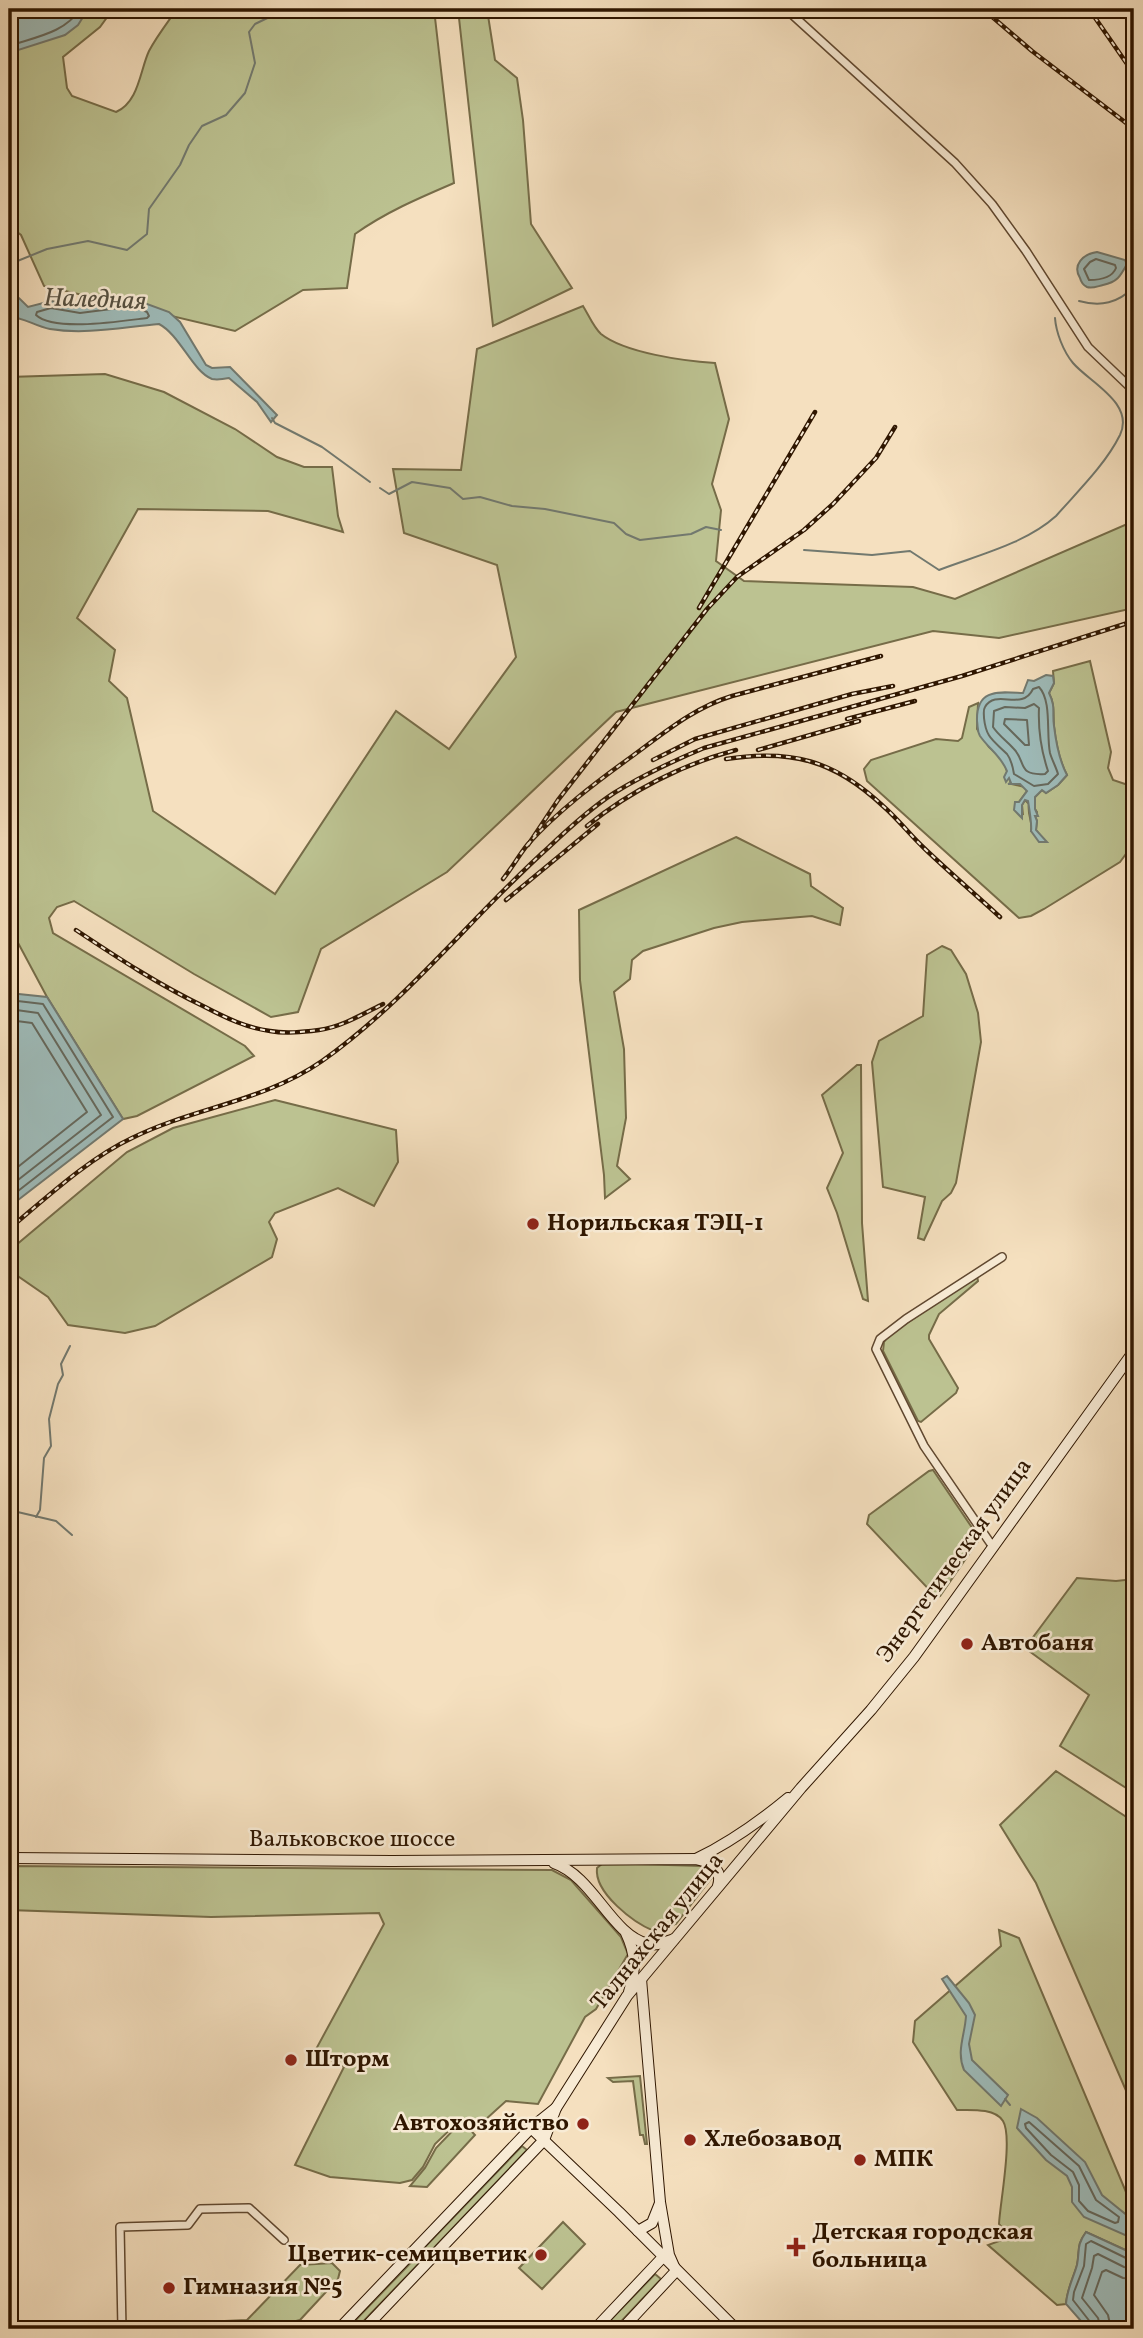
<svg xmlns="http://www.w3.org/2000/svg" width="1143" height="2338" viewBox="0 0 1143 2338" font-family="Vollkorn,serif">
<rect width="100%" height="100%" fill="#f5e0bf"/>
<filter id="stains"><feTurbulence type="fractalNoise" baseFrequency=".00286" numOctaves="4"/><feColorMatrix values="0 0 0 0 .2 0 0 0 0 .09 0 0 0 0 .02 0 0 0 .5 -.17"/></filter>
<radialGradient id="worn" r=".72"><stop offset=".6" stop-color="#630" stop-opacity="0"/><stop offset="1" stop-color="#630" stop-opacity=".3"/></radialGradient>
<g fill="#bcc291" stroke="#766c48" stroke-width="2">
<path d="M9 9H113L100 27 63 57 67 88 72 96 116 112C139 102 140 70 149 51 157 36 168 22 177 9H434L454 183C419 198 386 212 355 234L347 288 303 290 235 331 44 286 21 235 9 226Z"/>
<polygon points="472,9 487,9 495,60 517,78 523,120 531,224 572,288 493,326 459,18"/>
<path d="M583 306C588 314 594 328 601 334 625 353 684 361 715 363L729 419 712 484 721 510 716 561 744 581 913 587 955 599 1134 521V608L999 638 933 631 616 712 447 872 321 949 298 1012 271 1017 194 974 74 901 57 907 49 918 53 933 245 1046 254 1056 137 1116 123 1119 47 997 9 926V377L105 374 164 392 235 429 277 457 304 467H332L338 516 343 532 268 511 138 509 77 618 115 650 109 681 127 698 153 811 275 894 396 711 449 749 516 657 497 565 404 533 393 469 461 470 477 349Z"/>
<path d="M1090 661 1111 752 1108 768 1113 780 1134 787V843L1120 862 1044 909 1031 916 1019 918 867 781 864 769 871 760 936 739 958 741 962 738 969 707 978 703 977 729 989 747 1003 759 1011 784 1025 787 1027 791 1019 802 1023 815 1022 805 1025 800 1029 804C1027 815 1033 821 1031 831L1043 839 1036 830 1037 821 1035 816 1037 812 1035 809V797L1042 790 1046 793 1058 785 1067 775C1059 760 1056 743 1054 726 1053 713 1055 705 1049 693L1054 683 1053 671Z"/>
<polygon points="736,837 810,874 811,886 843,908 840,925 812,916 742,922 714,928 643,951 632,960 630,979 614,992 624,1049 626,1118 617,1166 630,1179 605,1198 604,1175 580,980 579,910"/>
<polygon points="942,946 951,950 966,974 978,1013 981,1042 956,1183 951,1193 942,1201 924,1240 918,1238 925,1197 883,1187 872,1062 879,1041 923,1016 927,955"/>
<polygon points="857,1065 861,1065 862,1223 868,1301 863,1299 837,1213 827,1188 843,1153 822,1095"/>
<polygon points="275,1100 396,1130 398,1162 374,1206 338,1188 275,1213 269,1222 277,1239 272,1257 155,1326 125,1333 68,1325 48,1297 9,1270 9,1251 127,1152 173,1128"/>
<polygon points="977,1276 978,1281 939,1314 929,1335 929,1339 958,1388 956,1393 921,1422 918,1421 883,1351 884,1342 889,1335"/>
<polygon points="933,1470 977,1535 978,1541 940,1596 936,1597 867,1524 869,1515 929,1471"/>
<polygon points="1077,1578 1116,1581 1134,1579 1134,1793 1060,1746 1089,1695 1025,1648"/>
<polygon points="1056,1771 1134,1822 1134,2109 1036,1883 1000,1825"/>
<path d="M603 1863 701 1866 712 1872 713 1876 676 1924 654 1931C634 1923 594 1893 597 1868Z"/>
<polygon points="9,1866 552,1870 571,1880 621,1937 628,1954 596,2009 585,2017 538,2104 506,2101 474,2130 464,2123 475,2135 427,2187 410,2186 425,2168 436,2148 461,2122 460,2120 435,2144 423,2167 412,2180 400,2183 330,2177 295,2165 344,2067 315,2051 384,1924 379,1913 211,1917 9,1910"/>
<path d="M999 1930 1019 1938 1134 2211V2254L1086 2232C1076 2246 1080 2250 1077 2265 1073 2279 1067 2289 1066 2304L1057 2305 988 2245 1010 2237 999 2224C1000 2203 1013 2137 1003 2121 995 2108 971 2110 957 2110L913 2042 915 2021 1001 1946Z"/>
<polygon points="640,2076 647,2144 645,2144 643,2135 640,2135 633,2081 613,2082 608,2078"/>
<polygon points="522,2146 527,2150 429,2253 424,2248"/>
<polygon points="563,2222 585,2244 542,2289 519,2268"/>
<polygon points="422,2251 426,2256 356,2329 347,2329"/>
<polygon points="332,2263 340,2271 338,2279 300,2320 276,2326 273,2323 267,2329 219,2329 225,2321 247,2320 300,2265"/>
<polygon points="655,2274 661,2279 614,2329 602,2329"/>
</g>
<g fill="#9ebbb9" stroke="#72796f" stroke-width="2">
<polygon points="9,9 88,9 78,25 65,35 9,53"/>
<path d="M1097 252 1125 260 1127 264C1120 277 1117 282 1103 285 1098 286 1092 289 1087 287 1083 285 1081 282 1080 278 1072 265 1083 254 1097 252Z"/>
<path d="M9 294 19 298 28 307 51 301 80 306 139 301 169 312 180 322 206 365 212 368 230 367 277 415 271 422 257 402 229 378C224 379 217 380 212 379 193 372 180 335 159 324 123 327 86 335 50 329 34 326 24 317 9 317Z"/>
<path d="M1046 675 1053 676 1054 683 1049 693C1056 707 1052 712 1054 726 1056 743 1059 760 1067 775L1058 785 1046 793 1042 790 1035 797V809L1038 816H1035L1037 821 1036 830 1047 842H1039L1031 831C1032 826 1029 807 1028 801L1025 800 1022 805V818L1014 810 1015 802H1019L1027 791 1020 784H1008L1011 783 1009 778 1006 782 1004 777 1007 771C1001 756 989 749 980 736 977 731 978 727 977 721 976 688 999 692 1023 693L1028 680 1034 681Z"/>
<polygon points="9,993 47,997 123,1119 9,1207"/>
<path d="M947 1976 969 2003 975 2015 969 2044 972 2060 1008 2095 1001 2106 964 2070C956 2051 965 2035 966 2016L942 1979Z"/>
<polygon points="1021,2109 1037,2118 1085,2162 1102,2195 1134,2221 1134,2239 1084,2217 1072,2202 1072,2187 1067,2176 1046,2160 1017,2128"/>
<path d="M1086 2232 1134 2254V2329H1088L1066 2304C1067 2289 1073 2279 1077 2265 1080 2250 1076 2246 1086 2232Z"/>
</g>
<g fill="none" stroke-linecap="round" stroke-linejoin="round">
<g stroke="#66685c" stroke-width="2">
<path d="M9 46C35 37 65 33 80 9"/>
<path d="M1096 259 1115 265 1116 268C1112 278 1099 280 1089 280L1084 269 1090 262Z"/>
<path d="M127 307 138 308 147 312 149 316 147 318C122 321 54 332 36 315L37 312 51 308 80 313Z"/>
<path d="M1039 687C1052 701 1046 733 1050 753 1052 760 1056 767 1058 774L1048 784 1034 786 1014 774C1013 768 1011 759 1007 754 993 740 986 738 984 718 984 714 983 710 985 707 996 688 1022 712 1033 689Z"/>
<path d="M1034 704 1039 708C1038 730 1041 750 1048 771L1045 774C1016 776 1027 761 1013 748 1006 740 999 736 993 727L994 711 1005 707 1025 708Z"/>
<polygon points="1005,719 1027,720 1029,745 1025,745 1004,724"/>
<polyline points="9,1000 43,1004 113,1117 9,1198"/>
<polyline points="9,1009 38,1013 101,1115 9,1187"/>
<polyline points="9,1020 32,1023 87,1112 9,1174"/>
<polygon points="1029,2122 1079,2166 1096,2200 1119,2217 1118,2222 1115,2223 1088,2211 1079,2201 1079,2185 1073,2172 1051,2155 1026,2128 1025,2124"/>
<polyline points="1092,2329 1091,2323 1073,2300 1074,2292 1084,2266 1086,2244 1091,2241 1128,2259 1134,2260"/>
<polyline points="1101,2329 1098,2318 1082,2298 1092,2268 1094,2256 1098,2254 1124,2267 1134,2269"/>
<polyline points="1111,2329 1108,2315 1094,2295 1102,2272 1106,2270 1123,2278 1134,2279"/>
</g>
<g stroke="#72796f" stroke-width="2">
<polyline points="9,274 15,262 47,249 88,241 127,250 147,234 149,209 180,165 189,145 202,126 226,115 245,93 255,63 249,32 255,24 286,9"/>
<path d="M1079 301C1101 307 1118 303 1134 287"/>
<polyline points="272,418 275,423 322,447 370,482"/>
<polyline points="380,488 389,494 412,482 450,488 463,499 480,497 512,506 545,509 614,523 626,534 640,540 691,534 706,527 721,530"/>
<path d="M804 550 872 555 910 551 939 570C978 555 1025 544 1056 516 1078 491 1105 465 1120 435 1135 403 1089 382 1073 363 1063 351 1056 332 1055 318"/>
<polyline points="9,1510 56,1521 72,1535"/>
<polyline points="36,1517 40,1510 44,1458 51,1446 49,1419 58,1384 63,1375 61,1364 70,1346"/>
<polyline points="1005,2099 1010,2105"/>
</g>
<g stroke="#604830" stroke-width="10">
<g id="street">
<polyline points="786,9 955,163 992,204 1026,251 1088,347 1134,391"/>
<polyline points="993,1547 924,1446 876,1349 880,1339 906,1319 1002,1257"/>
<polyline points="122,2329 120,2227 188,2225 200,2209 249,2208 284,2240"/>
</g>
</g>
<g stroke="#2f1600" stroke-width="12">
<g id="secondary">
<path d="M9 1858 392 1861 696 1859C711 1862 723 1869 718 1886"/>
<path d="M696 1859C731 1842 759 1822 788 1798"/>
<path d="M554 1863C594 1877 611 1935 648 1944 657 1946 666 1942 674 1939"/>
<path d="M626 1933C636 1954 636 1969 629 1992"/>
<polyline points="641,1979 660,2202 669,2255 676,2271"/>
<polyline points="531,2128 619,2212 736,2329"/>
<polyline points="638,2231 652,2223 660,2203"/>
<polyline points="339,2329 531,2128 556,2108"/>
<polyline points="364,2329 544,2140 556,2108 627,1996 801,1788 871,1710 914,1657 1134,1351"/>
<polyline points="595,2329 663,2257"/>
<polyline points="622,2329 676,2271"/>
</g>
</g>
<use href="#street" stroke="#f8ebd5" stroke-width="7"/>
<use href="#secondary" stroke="#f8ebd5" stroke-width="10"/>
<g stroke="#2f1600" stroke-width="4.5">
<g id="rail">
<polyline points="983,9 1032,51 1134,129"/>
<polyline points="1089,9 1134,74"/>
<polyline points="699,608 815,412"/>
<polyline points="847,719 915,701"/>
<polyline points="758,750 859,721"/>
<path d="M726 759C791 749 834 760 883 806 898 819 910 835 924 848 949 872 975 894 1000 917"/>
<polyline points="653,760 695,739 852,694 893,686"/>
<path d="M587 826C630 791 683 764 736 750"/>
<polyline points="528,845 558,800 707,609 737,577 804,530 833,504 876,458 895,427"/>
<path d="M503 879C512 868 519 855 528 844 558 811 595 783 631 757 664 733 693 708 732 696L881 656"/>
<polyline points="506,900 598,824"/>
<path d="M76 930C118 958 159 985 205 1007 226 1018 247 1028 270 1031 286 1034 303 1032 319 1030 341 1027 363 1014 383 1004"/>
<path d="M9 1229C46 1198 89 1158 132 1138 195 1107 263 1102 322 1061 407 1001 472 916 549 847 569 828 591 808 614 793 643 775 673 761 704 748L962 676 1134 621"/>
</g>
</g>
<use href="#rail" stroke="#f8ebd5" stroke-width="2" stroke-dasharray="5" stroke-linecap="butt"/>
</g>
<g fill="#8f2418" stroke="#f8ebd5" stroke-width="2.5">
<circle cx="533" cy="1224" r="7"/>
<circle cx="967" cy="1644" r="7"/>
<circle cx="291" cy="2060" r="7"/>
<circle cx="583" cy="2124" r="7"/>
<circle cx="690" cy="2140" r="7"/>
<circle cx="860" cy="2160" r="7"/>
<path d="M792.5 2236.5h7v7h7v7h-7v7h-7v-7h-7v-7h7z"/>
<circle cx="541" cy="2255" r="7"/>
<circle cx="169" cy="2288" r="7"/>
</g>
<g text-anchor="middle" dominant-baseline="central" stroke-width="5" stroke-linejoin="round" paint-order="stroke">
<g font-size="24" font-weight="bold" fill="#2f1600" stroke="#f8ebd5" text-anchor="start">
<text x="547" y="1224">Норильская ТЭЦ-1</text>
<text x="981" y="1644">Автобаня</text>
<text x="305" y="2060">Шторм</text>
<text x="569" y="2124" text-anchor="end">Автохозяйство</text>
<text x="704" y="2140">Хлебозавод</text>
<text x="874" y="2160">МПК</text>
<text x="812" y="2233">Детская городская<tspan x="812" dy="28">больница</tspan></text>
<text x="527" y="2255" text-anchor="end">Цветик-семицветик</text>
<text x="183" y="2288">Гимназия №5</text>
</g>
<g font-size="24" fill="#2f1600" stroke="#f8ebd5">
<text transform="translate(955 1561) rotate(-54)">Энергетическая улица</text>
<text x="352" y="1840">Вальковское шоссе</text>
<text transform="translate(658 1932) rotate(-51)">Талнахская улица</text>
</g>
<g font-size="26" font-style="italic" fill="#565041" stroke="#f8ebd5">
<text transform="translate(95 300) rotate(2)">Наледная</text>
</g>
</g>
<rect width="1143" height="2338" fill="none" stroke="#f5e0bf" stroke-width="35"/>
<rect x="10" y="10" width="1122" height="2317" fill="none" stroke="#2f1600" stroke-width="3.5"/>
<rect x="18" y="18" width="1108" height="2303" fill="none" stroke="#2f1600" stroke-width="2"/>
<rect width="100%" height="100%" filter="url(#stains)"/>
<rect width="100%" height="100%" fill="url(#worn)"/>
</svg>
